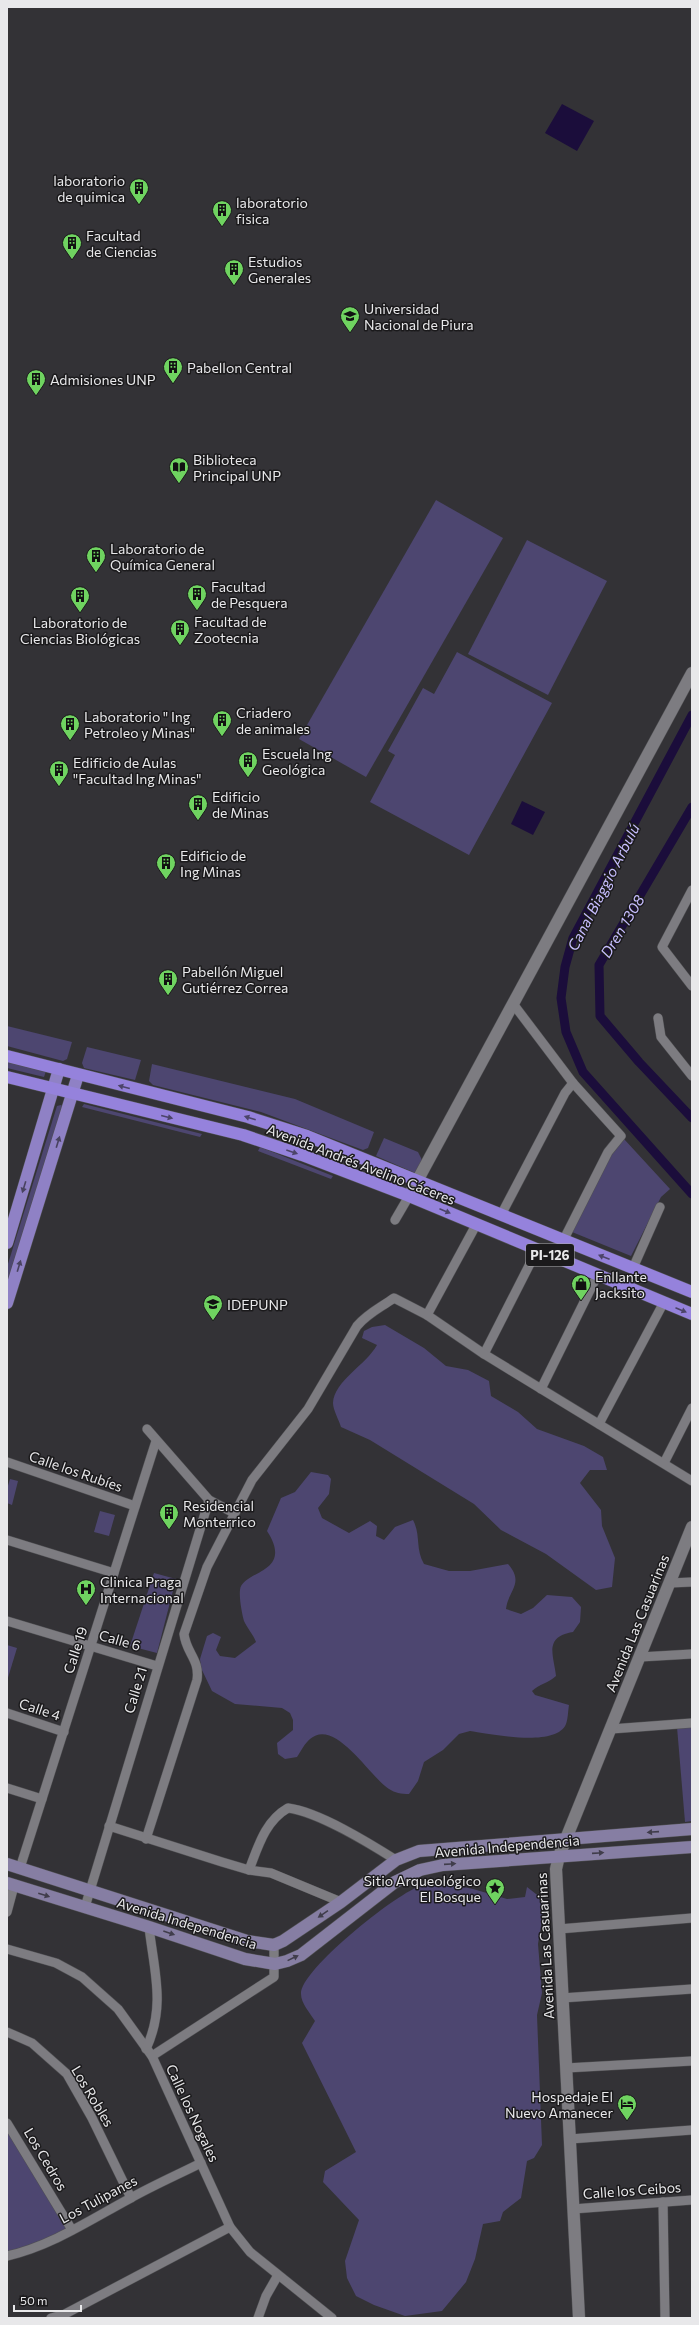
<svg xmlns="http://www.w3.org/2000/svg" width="699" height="2325" viewBox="0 0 699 2325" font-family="Commissioner,sans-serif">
<rect width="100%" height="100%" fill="#333236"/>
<g fill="#4d4670">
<polygon points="436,500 503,538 366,777 299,739"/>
<polygon points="527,540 607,581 548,695 468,654"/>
<polygon points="457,652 552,703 469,855 370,802 395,755 388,751 423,688 434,694"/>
<polygon points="7,1026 72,1042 67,1059 63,1061 7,1046"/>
<polygon points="87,1047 141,1060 135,1080 84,1068 82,1063"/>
<polygon points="7,1061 46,1071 44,1077 7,1068"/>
<polygon points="152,1064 295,1099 374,1132 368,1148 363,1150 261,1112 153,1085 149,1081"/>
<polygon points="84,1104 202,1134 200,1137 82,1107"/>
<polygon points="61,1105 64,1108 7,1294 7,1267 57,1106"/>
<polygon points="384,1138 418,1152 422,1160 415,1173 376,1156"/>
<polygon points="624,1139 670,1189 661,1197 631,1256 572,1232 613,1151"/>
<polygon points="260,1147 333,1176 331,1179 258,1151"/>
<path d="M385 1325 424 1348 446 1366 468 1370 489 1381 491 1396 518 1412 537 1429 584 1446 603 1457 607 1470H590L580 1483 601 1510 602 1526 615 1558 612 1587 596 1590 546 1554 501 1530 474 1504 370 1440 341 1427C339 1420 333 1410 333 1403 334 1381 366 1365 377 1345L362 1338 364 1331 372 1327Z"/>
<path d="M311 1472 328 1475 331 1479 329 1494 318 1508 322 1518 349 1533 370 1521 377 1526 376 1536 384 1540 395 1527 413 1520C421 1535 415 1548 424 1564L449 1571H470L508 1564C525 1583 508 1591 506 1609L521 1614 533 1608 547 1595 572 1597 581 1607 580 1622 573 1632C543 1637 554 1656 556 1676 549 1683 539 1684 532 1691L535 1695 569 1705C568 1711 568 1719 566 1724 556 1748 491 1734 470 1731L459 1734 443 1750 424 1762 418 1781 409 1794C401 1794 395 1793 389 1789 370 1777 335 1717 310 1739 305 1743 301 1751 297 1757L285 1759 278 1754 277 1743 293 1730V1720L290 1713 282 1708 235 1704 212 1691 201 1668 200 1659 207 1636 213 1633 221 1637 216 1650 220 1656 235 1658 256 1642C253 1634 247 1628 244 1621 242 1614 239 1598 240 1590 242 1570 295 1574 267 1531L281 1498 295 1492Z"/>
<polygon points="10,1479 18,1481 12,1505 7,1503 7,1489"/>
<polygon points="100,1511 115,1515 109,1536 94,1532"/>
<polygon points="154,1573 176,1579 157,1653 130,1646"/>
<polygon points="7,1645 17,1648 7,1681"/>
<polygon points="677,1727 692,1727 692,1821 685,1822"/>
<path d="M449 1884 473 1889 507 1899 525 1897 527 1887 545 1901 538 1944 542 1993 537 2015 542 2145 534 2158 527 2161 521 2198 503 2212 500 2221 483 2224 475 2259 466 2282 442 2311 405 2316 374 2305 356 2296 347 2278 345 2261 359 2220 323 2182 325 2171 356 2152 302 2043 315 2021C310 2013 301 2003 301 1994 300 1970 395 1895 418 1887 427 1884 439 1885 449 1884Z"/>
<polygon points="7,2123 72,2230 7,2256"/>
</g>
<g fill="#1b0d3b">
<polygon points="562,104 594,121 577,151 545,133"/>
<polygon points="522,801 545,812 533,835 511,824"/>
</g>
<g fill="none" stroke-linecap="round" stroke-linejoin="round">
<g stroke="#1b0d3b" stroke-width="9">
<polyline points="692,715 573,938 565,967 561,998 566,1032 583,1072 692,1194"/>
<polyline points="692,807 599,965 600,1016 639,1062 692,1118"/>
</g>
<g stroke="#505053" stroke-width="10">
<g id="minor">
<polyline points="692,890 662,947 692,986"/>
<polyline points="514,1005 573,1083 621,1136 608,1152 563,1241"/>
<polyline points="658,1018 661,1037 692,1076"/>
<polyline points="501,1215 565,1093 573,1083"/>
<polyline points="395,1220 409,1196"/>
<polyline points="633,1268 660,1207"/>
<polyline points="427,1315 476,1225"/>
<polyline points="484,1354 537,1250"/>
<polyline points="541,1389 598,1274"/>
<polyline points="599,1424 664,1302"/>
<polyline points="147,1429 209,1500 234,1513"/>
<polyline points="7,1462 135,1506"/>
<polyline points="664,1463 692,1408"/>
<polyline points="7,1540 114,1573"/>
<polyline points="670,1583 692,1582"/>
<polyline points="7,1621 157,1666"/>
<polyline points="640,1657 692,1654"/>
<polyline points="7,1713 64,1732"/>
<polyline points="611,1729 692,1723"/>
<polyline points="7,1788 42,1799"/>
<polyline points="109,1826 222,1862 249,1870 271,1873 341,1902"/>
<path d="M146 1839 197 1680C200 1659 186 1653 184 1634L207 1567 252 1480 308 1409 357 1326C368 1313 380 1308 394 1298L427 1315 484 1354 692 1481"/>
<polyline points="20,1868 156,1441"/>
<path d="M249 1870C258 1847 265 1821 288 1808 319 1812 369 1843 396 1860"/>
<polyline points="85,1907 209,1500"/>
<polyline points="7,1912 14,1886"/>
<polyline points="559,1929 692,1918"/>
<polyline points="7,1949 56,1963 82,1977 118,2009 152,2056 230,2227 250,2252 332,2318"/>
<polyline points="562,1998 692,1989"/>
<polyline points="7,2032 32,2043 67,2074 92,2118 131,2198"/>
<path d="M146 2049C166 2006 154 1971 149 1927"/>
<polyline points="152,2056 274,1977 274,1945"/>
<polyline points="566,2068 692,2061"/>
<polyline points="7,2123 72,2230"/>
<polyline points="570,2139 692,2130"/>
<polyline points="663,2202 665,2318"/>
<polyline points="573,2209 692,2200"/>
<path d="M7 2256C51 2246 90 2220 129 2199 152 2186 177 2175 201 2163"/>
<polyline points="51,2318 65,2314 230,2227"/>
<polyline points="258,2318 266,2296 278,2275"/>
</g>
</g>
<g stroke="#505053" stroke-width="13">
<g id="tertiary">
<polyline points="409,1196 692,673"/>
<polyline points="579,2318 556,1869 559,1856 692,1527"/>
</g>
</g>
<g stroke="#505053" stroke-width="13">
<g id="secondary">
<polyline points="7,1864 247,1941 274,1945 283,1941 341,1902 396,1860 419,1851 692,1829"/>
<polyline points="7,1883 149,1927 245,1959 275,1964 287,1961 301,1955 395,1882 420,1870 443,1865 692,1847"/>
</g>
</g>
<g stroke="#505053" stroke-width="13">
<g id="primary">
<polyline points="7,1243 59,1069"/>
<polyline points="7,1303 78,1075"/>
</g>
</g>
<g stroke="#505053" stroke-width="13">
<g id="trunk">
<polyline points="7,1056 248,1117 307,1136 692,1292"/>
<polyline points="7,1077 243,1135 302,1155 409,1196 692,1314"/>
</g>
</g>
<use href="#minor" stroke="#7d7c81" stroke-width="9"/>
<use href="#tertiary" stroke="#7d7c81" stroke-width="12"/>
<use href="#secondary" stroke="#867ea3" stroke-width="12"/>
<use href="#primary" stroke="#8f81c5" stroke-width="12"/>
<use href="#trunk" stroke="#9582dc" stroke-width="12"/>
</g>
<defs><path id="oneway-solid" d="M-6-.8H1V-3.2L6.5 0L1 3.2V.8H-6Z"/></defs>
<g fill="#4c4469">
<use href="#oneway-solid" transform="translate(124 1087) rotate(-165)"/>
<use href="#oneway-solid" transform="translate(167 1117) rotate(14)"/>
<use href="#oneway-solid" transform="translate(250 1118) rotate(-163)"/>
<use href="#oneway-solid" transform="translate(292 1152) rotate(19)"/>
<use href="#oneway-solid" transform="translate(445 1211) rotate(23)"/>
<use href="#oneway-solid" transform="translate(604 1257) rotate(-159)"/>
<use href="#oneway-solid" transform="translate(681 1310) rotate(23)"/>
</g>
<g fill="#494360">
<use href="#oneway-solid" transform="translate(58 1142) rotate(-73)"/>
<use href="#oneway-solid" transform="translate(24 1187) rotate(107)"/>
<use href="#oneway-solid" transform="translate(19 1266) rotate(-73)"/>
</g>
<g fill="#403d4b">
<use href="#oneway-solid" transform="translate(653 1832) rotate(176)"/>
<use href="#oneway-solid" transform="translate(598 1853) rotate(-4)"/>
<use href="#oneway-solid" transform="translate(450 1864) rotate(-4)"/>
<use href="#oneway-solid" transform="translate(44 1895) rotate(17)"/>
<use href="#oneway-solid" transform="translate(323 1914) rotate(146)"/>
<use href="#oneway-solid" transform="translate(169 1933) rotate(19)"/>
<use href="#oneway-solid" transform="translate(293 1958) rotate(-26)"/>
</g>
<defs>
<g id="building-pin" transform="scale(1)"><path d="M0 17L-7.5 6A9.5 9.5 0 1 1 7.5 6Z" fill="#6fd360" stroke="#1b1a1c"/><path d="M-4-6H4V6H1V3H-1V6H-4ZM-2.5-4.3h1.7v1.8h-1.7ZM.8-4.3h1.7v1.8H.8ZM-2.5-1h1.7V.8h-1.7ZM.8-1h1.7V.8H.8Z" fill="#111"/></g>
<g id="university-pin" transform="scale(1)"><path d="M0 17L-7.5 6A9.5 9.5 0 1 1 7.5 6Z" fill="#6fd360" stroke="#1b1a1c"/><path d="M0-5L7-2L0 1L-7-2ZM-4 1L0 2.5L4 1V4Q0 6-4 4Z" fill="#111"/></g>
<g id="library-pin" transform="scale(1)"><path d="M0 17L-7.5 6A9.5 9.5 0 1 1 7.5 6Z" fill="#6fd360" stroke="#1b1a1c"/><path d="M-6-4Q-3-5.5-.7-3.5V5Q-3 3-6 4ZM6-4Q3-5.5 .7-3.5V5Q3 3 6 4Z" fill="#111"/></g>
<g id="shop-pin" transform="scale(1)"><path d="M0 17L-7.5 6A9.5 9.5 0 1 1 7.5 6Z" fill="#6fd360" stroke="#1b1a1c"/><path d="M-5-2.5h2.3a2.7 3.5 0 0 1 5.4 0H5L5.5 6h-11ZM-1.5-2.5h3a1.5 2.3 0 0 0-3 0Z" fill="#111"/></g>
<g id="hospital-pin" transform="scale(1)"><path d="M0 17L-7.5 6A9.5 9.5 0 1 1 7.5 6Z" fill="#6fd360" stroke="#1b1a1c"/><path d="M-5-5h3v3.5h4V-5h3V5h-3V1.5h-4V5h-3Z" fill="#111"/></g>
<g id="sight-pin" transform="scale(1)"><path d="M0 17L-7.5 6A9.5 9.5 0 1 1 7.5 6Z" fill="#6fd360" stroke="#1b1a1c"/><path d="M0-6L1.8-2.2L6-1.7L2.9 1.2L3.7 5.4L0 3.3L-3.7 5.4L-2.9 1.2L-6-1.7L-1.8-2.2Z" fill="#111"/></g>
<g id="hotel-pin" transform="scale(1)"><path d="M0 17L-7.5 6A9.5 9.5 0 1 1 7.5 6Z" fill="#6fd360" stroke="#1b1a1c"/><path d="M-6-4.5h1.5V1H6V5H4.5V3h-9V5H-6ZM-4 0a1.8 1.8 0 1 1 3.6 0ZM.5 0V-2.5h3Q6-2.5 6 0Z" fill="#111"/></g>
</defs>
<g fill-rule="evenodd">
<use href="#building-pin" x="139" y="188"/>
<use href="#building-pin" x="222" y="210"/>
<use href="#building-pin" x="72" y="243"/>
<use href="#building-pin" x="234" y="269"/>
<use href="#university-pin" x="350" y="316"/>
<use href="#building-pin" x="173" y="367"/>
<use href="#building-pin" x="36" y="379"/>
<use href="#library-pin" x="179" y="467"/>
<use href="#building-pin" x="96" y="556"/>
<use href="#building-pin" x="197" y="594"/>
<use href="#building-pin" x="80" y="596"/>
<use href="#building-pin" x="180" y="629"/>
<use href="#building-pin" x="222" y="720"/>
<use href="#building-pin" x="70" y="724"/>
<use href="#building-pin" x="248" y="761"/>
<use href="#building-pin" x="59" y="770"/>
<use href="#building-pin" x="198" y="804"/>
<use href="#building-pin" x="166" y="863"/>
<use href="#building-pin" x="168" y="979"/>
<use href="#shop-pin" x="581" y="1284"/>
<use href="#university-pin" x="213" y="1304"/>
<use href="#building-pin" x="169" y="1513"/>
<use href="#hospital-pin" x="86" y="1589"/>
<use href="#sight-pin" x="495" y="1888"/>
<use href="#hotel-pin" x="627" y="2104"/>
</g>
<g text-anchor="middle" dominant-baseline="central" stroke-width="3" stroke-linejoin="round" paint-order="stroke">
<rect fill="#1b1a1c" stroke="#aaaaac" stroke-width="1" x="526" y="1244" width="48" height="22" rx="3"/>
<g font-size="13" font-weight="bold" fill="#e8e8ea">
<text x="550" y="1255">PI-126</text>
</g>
<g font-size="14" fill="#e8e8ea" stroke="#1b1a1c" text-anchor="start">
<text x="125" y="180" text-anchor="end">laboratorio<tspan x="125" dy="16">de quimica</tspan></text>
<text x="236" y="202">laboratorio<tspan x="236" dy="16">fisica</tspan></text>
<text x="86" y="235">Facultad<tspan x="86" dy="16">de Ciencias</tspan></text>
<text x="248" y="261">Estudios<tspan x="248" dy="16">Generales</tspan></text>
<text x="364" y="308">Universidad<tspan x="364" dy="16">Nacional de Piura</tspan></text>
<text x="187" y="367">Pabellon Central</text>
<text x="50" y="379">Admisiones UNP</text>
<text x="193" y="459">Biblioteca<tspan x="193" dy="16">Principal UNP</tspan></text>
<text x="110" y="548">Laboratorio de<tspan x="110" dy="16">Química General</tspan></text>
<text x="211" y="586">Facultad<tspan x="211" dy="16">de Pesquera</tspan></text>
<text x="194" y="621">Facultad de<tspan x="194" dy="16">Zootecnia</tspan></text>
<text x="80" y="622" text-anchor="middle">Laboratorio de<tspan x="80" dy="16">Ciencias Biológicas</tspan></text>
<text x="236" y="712">Criadero<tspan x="236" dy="16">de animales</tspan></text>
<text x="84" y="716">Laboratorio " Ing<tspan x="84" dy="16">Petroleo y Minas"</tspan></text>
<text x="262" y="753">Escuela Ing<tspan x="262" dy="16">Geológica</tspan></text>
<text x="73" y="762">Edificio de Aulas<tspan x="73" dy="16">"Facultad Ing Minas"</tspan></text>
<text x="212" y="796">Edificio<tspan x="212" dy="16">de Minas</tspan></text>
<text x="180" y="855">Edificio de<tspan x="180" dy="16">Ing Minas</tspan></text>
<text x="182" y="971">Pabellón Miguel<tspan x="182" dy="16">Gutiérrez Correa</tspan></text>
<text x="595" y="1276">Enllante<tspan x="595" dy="16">Jacksito</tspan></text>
<text x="227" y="1304">IDEPUNP</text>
<text x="183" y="1505">Residencial<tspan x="183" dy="16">Monterrico</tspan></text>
<text x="100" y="1581">Clinica Praga<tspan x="100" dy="16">Internacional</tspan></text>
<text x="481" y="1880" text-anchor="end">Sitio Arqueológico<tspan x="481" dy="16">El Bosque</tspan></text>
<text x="613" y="2096" text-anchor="end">Hospedaje El<tspan x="613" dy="16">Nuevo Amanecer</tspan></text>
</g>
<g font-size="14" fill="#e8e8ea" stroke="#1b1a1c">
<text transform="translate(361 1164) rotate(21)">Avenida Andrés Avelino Cáceres</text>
<text transform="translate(76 1471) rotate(19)">Calle los Rubíes</text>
<text transform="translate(637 1623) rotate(-68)">Avenida Las Casuarinas</text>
<text transform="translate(120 1640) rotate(16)">Calle 6</text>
<text transform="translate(75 1650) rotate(-72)">Calle 19</text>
<text transform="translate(135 1690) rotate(-73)">Calle 21</text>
<text transform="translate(40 1709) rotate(18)">Calle 4</text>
<text transform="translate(507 1846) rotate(-5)">Avenida Independencia</text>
<text transform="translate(187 1923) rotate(17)">Avenida Independencia</text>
<text transform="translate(545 1946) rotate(-93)">Avenida Las Casuarinas</text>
<text transform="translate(93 2096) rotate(59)">Los Robles</text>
<text transform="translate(193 2113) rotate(65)">Calle los Nogales</text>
<text transform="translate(46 2159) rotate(59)">Los Cedros</text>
<text transform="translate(632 2190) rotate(-4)">Calle los Ceibos</text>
<text transform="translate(98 2199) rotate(-28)">Los Tulipanes</text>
</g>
<g font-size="15" font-style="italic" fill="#c7beff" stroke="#1b1a1c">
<text transform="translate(603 887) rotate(-63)">Canal Biaggio Arbulú</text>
<text transform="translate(622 926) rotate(-59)">Dren 1308</text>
</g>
</g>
<rect width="699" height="2325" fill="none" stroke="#e8e8ea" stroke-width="16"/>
<path d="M14 2305v6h67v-6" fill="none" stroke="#e8e8ea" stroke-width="2"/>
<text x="20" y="2305" font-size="12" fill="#e8e8ea" stroke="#1b1a1c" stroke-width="3" paint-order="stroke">50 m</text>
</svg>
